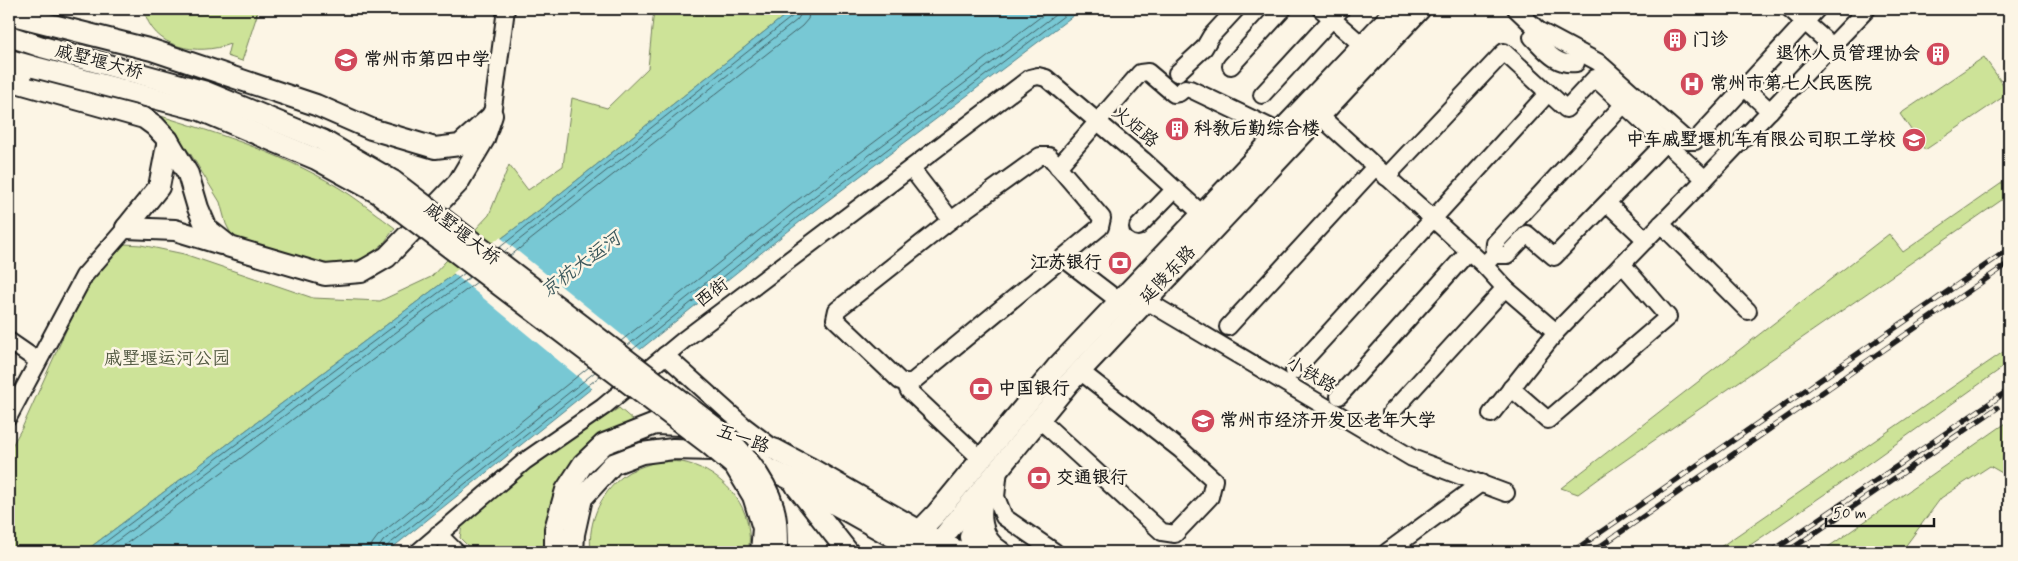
<svg xmlns="http://www.w3.org/2000/svg" width="2018" height="561" viewBox="0 0 2018 561" font-family="Mynerve,'LXGW WenKai TC',sans-serif">
<rect width="100%" height="100%" fill="#fcf5e5"/>
<filter id="ink" filterUnits="userSpaceOnUse"><feTurbulence type="fractalNoise" baseFrequency=".02" numOctaves="2"/><feDisplacementMap in="SourceGraphic" scale="10" xChannelSelector="R" yChannelSelector="G"/><feConvolveMatrix kernelMatrix="1 2 1 2 8 2 1 2 1" color-interpolation-filters="sRGB"/></filter>
<g filter="url(#ink)">
<g fill="#cde398" stroke="#74805a">
<path d="M144 9H259L242 61 227 56 230 44C198 56 152 49 144 9Z"/>
<polygon points="654,9 793,9 542,208 84,552 9,552 9,451 22,428 87,284 125,244 141,245 184,254 313,298 380,301 431,277 489,215 509,165 528,190 563,166 572,98 607,108 648,68"/>
<polygon points="1984,57 2009,93 1925,150 1900,114"/>
<path d="M154 114C221 134 290 156 349 194 365 205 380 217 395 228L383 244 365 258 325 267 233 238 226 224 220 202 190 153Z"/>
<polygon points="2009,178 2009,195 1604,475 1578,494 1561,488 1889,234 1903,252"/>
<polygon points="2009,348 2009,363 1841,483 1740,552 1713,552"/>
<polygon points="619,408 633,420 593,442 566,470 549,508 544,552 474,552 460,538 462,525 533,463"/>
<polygon points="2009,421 2009,477 1990,466 1941,498 1901,552 1821,552"/>
<path d="M655 462C664 462 674 461 682 462 716 469 747 498 749 533 750 539 749 546 748 552H591C587 521 602 489 629 472 637 468 647 465 655 462Z"/>
</g>
<polygon fill="#78c8d4" stroke="#53838a" points="793,9 1082,9 806,217 387,552 84,552 542,208"/>
<polygon fill="#fcf5e5" points="500,237 642,351 594,390 453,273"/>
<g fill="none" stroke-linecap="round" stroke-linejoin="round">
<g stroke="#416166" stroke-width="1">
<polyline points="499,248 794,15 796,9"/>
<polyline points="504,252 797,20 801,14 802,9"/>
<polyline points="510,256 802,26 808,19 810,9"/>
<polyline points="621,341 795,202 1051,9"/>
<polyline points="627,346 799,208 1063,9"/>
<polyline points="632,350 803,213 1073,9"/>
<polyline points="92,552 465,273"/>
<polyline points="102,552 470,277"/>
<polyline points="115,552 477,282"/>
<polyline points="371,552 372,544 378,536 589,367"/>
<polyline points="378,552 379,547 383,541 595,372"/>
<polyline points="385,552 387,546 600,376"/>
</g>
<g stroke="#1c1c1c" stroke-width="20">
<g id="minor">
<polyline points="1321,9 1362,45"/>
<path d="M1516 9 1538 30 1532 37C1545 50 1556 66 1576 63"/>
<polyline points="1790,9 1832,46"/>
<polyline points="1538,30 1598,62 1687,141 1695,141 1817,9"/>
<polyline points="1231,66 1283,9"/>
<polyline points="1177,73 1204,48 1211,36 1236,9"/>
<polyline points="1745,88 1770,111"/>
<polyline points="1262,95 1341,9"/>
<polyline points="1311,108 1484,265 1505,288 1556,332 1705,179 1867,9"/>
<polyline points="492,115 506,9"/>
<polygon points="1040,156 1049,156 1102,218 1100,227 911,383 900,381 835,319 837,310 951,220"/>
<polyline points="1058,167 1140,73 1148,72 1174,94 1179,93 1185,88 1190,89 1280,132"/>
<polyline points="911,168 951,220"/>
<polyline points="1386,177 1504,52 1566,109 1595,78 1705,179"/>
<polyline points="1607,203 1646,240"/>
<polyline points="1661,224 1748,311"/>
<polyline points="1138,227 1175,189"/>
<polyline points="1494,255 1495,243 1624,104"/>
<polyline points="1063,258 1119,301"/>
<polyline points="1484,265 1494,255 1507,255 1527,234 1554,257 1665,143"/>
<polyline points="1137,293 1145,300 1412,458 1506,493"/>
<polyline points="1228,327 1375,167"/>
<polyline points="9,341 38,361"/>
<polyline points="665,355 743,425 768,444"/>
<polyline points="1294,371 1548,93"/>
<polyline points="905,382 909,391 981,459"/>
<polyline points="1511,388 1548,420 1668,317 1622,264"/>
<polyline points="1339,396 1468,252"/>
<polyline points="1391,413 1505,288"/>
<polyline points="1491,414 1556,332"/>
<polyline points="9,416 84,276 126,228"/>
<polyline points="1039,419 1162,532 1175,534 1210,497 1214,480 1181,450 1080,371"/>
<polyline points="999,469 996,497 1004,517 1055,552"/>
<polyline points="438,534 456,552"/>
<polyline points="418,552 525,461 603,407 685,339 1030,78 1038,76 1046,78 1143,160 1202,214"/>
<polyline points="1387,552 1481,483"/>
</g>
</g>
<g stroke="#1c1c1c" stroke-width="24">
<g id="major">
<polyline points="9,14 152,50 316,105 371,129 435,148 460,145 489,119"/>
<polyline points="9,36 42,47"/>
<polyline points="9,60 34,67"/>
<polyline points="9,80 144,118 155,126 168,140 188,174 198,208 207,229 230,247 325,275 361,272 387,257 458,183 484,139 492,115"/>
<polyline points="126,228 175,230 221,244"/>
<polyline points="126,228 159,187 168,140"/>
<polyline points="796,486 848,552"/>
<path d="M987 488C977 510 979 540 1001 552"/>
<polyline points="555,552 555,529 566,490 583,464 604,444 655,424 707,426 776,450 808,467 939,542 960,552"/>
<polyline points="573,552 574,534 582,498 613,464 642,453 673,449 715,450 763,466 790,479 918,551"/>
<polyline points="899,552 936,514 1056,368 1397,9"/>
<polyline points="929,552 939,542 1069,383 1420,9"/>
<polyline points="974,552 970,537 979,509"/>
</g>
</g>
<use href="#minor" stroke="#fcf5e5" stroke-width="16"/>
<use href="#major" stroke="#fcf5e5" stroke-width="20"/>
<g stroke="#1c1c1c" stroke-width="5.5">
<g id="rail">
<polyline points="1572,552 2009,249"/>
<polyline points="1592,552 2009,263"/>
<polyline points="1771,552 2009,390"/>
<polyline points="1787,552 1997,408"/>
</g>
</g>
<use href="#rail" stroke="#fcf5e5" stroke-width="4" stroke-dasharray="11" stroke-linecap="butt"/>
<g stroke="#1c1c1c" stroke-width="24" stroke-linecap="butt">
<g id="major-bridge">
<path d="M42 47 206 92 322 140 393 181 725 435C747 458 773 488 776 521 777 531 777 542 777 552"/>
<polyline points="34,67 200,110 316,159 378,193 709,444 735,466 753,496 763,528 761,552"/>
</g>
</g>
<use href="#major-bridge" stroke="#fcf5e5" stroke-width="20"/>
</g>
</g>
<defs>
<g id="building-disc" transform="scale(1.25)"><circle r="9.5" fill="#d1495b" stroke="#fcf5e5"/><path d="M-4-6H4V6H1V3H-1V6H-4ZM-2.5-4.3h1.7v1.8h-1.7ZM.8-4.3h1.7v1.8H.8ZM-2.5-1h1.7V.8h-1.7ZM.8-1h1.7V.8H.8Z" fill="#fff"/></g>
<g id="school-disc" transform="scale(1.25)"><circle r="9.5" fill="#d1495b" stroke="#fcf5e5"/><path d="M0-5L7-2L0 1L-7-2ZM-4 1L0 2.5L4 1V4Q0 6-4 4Z" fill="#fff"/></g>
<g id="hospital-disc" transform="scale(1.25)"><circle r="9.5" fill="#d1495b" stroke="#fcf5e5"/><path d="M-5-5h3v3.5h4V-5h3V5h-3V1.5h-4V5h-3Z" fill="#fff"/></g>
<g id="bank-disc" transform="scale(1.25)"><circle r="9.5" fill="#d1495b" stroke="#fcf5e5"/><path d="M-6-4H6V4H-6ZM0-2.3a2.3 2.3 0 1 0 0 4.6a2.3 2.3 0 1 0 0-4.6Z" fill="#fff"/></g>
</defs>
<g fill-rule="evenodd">
<use href="#building-disc" x="1675" y="40"/>
<use href="#building-disc" x="1938" y="54"/>
<use href="#school-disc" x="346" y="60"/>
<use href="#hospital-disc" x="1692" y="84"/>
<use href="#building-disc" x="1177" y="129"/>
<use href="#school-disc" x="1914" y="140"/>
<use href="#bank-disc" x="1120" y="263"/>
<use href="#bank-disc" x="981" y="389"/>
<use href="#school-disc" x="1203" y="421"/>
<use href="#bank-disc" x="1039" y="478"/>
</g>
<g text-anchor="middle" dominant-baseline="central" stroke-width="5" stroke-linejoin="round" paint-order="stroke">
<g font-size="18" font-weight="bold" fill="#1c1c1c" stroke="#fcf5e5" text-anchor="start">
<text x="1692" y="40">门诊</text>
<text x="1920" y="54" text-anchor="end">退休人员管理协会</text>
<text x="364" y="60">常州市第四中学</text>
<text x="1710" y="84">常州市第七人民医院</text>
<text x="1194" y="129">科教后勤综合楼</text>
<text x="1896" y="140" text-anchor="end">中车戚墅堰机车有限公司职工学校</text>
<text x="1102" y="263" text-anchor="end">江苏银行</text>
<text x="998" y="389">中国银行</text>
<text x="1220" y="421">常州市经济开发区老年大学</text>
<text x="1056" y="478">交通银行</text>
</g>
<g font-size="18" fill="#1c1c1c" stroke="#fcf5e5">
<text transform="translate(99 62) rotate(15)">戚墅堰大桥</text>
<text transform="translate(1135 127) rotate(40)">火炬路</text>
<text transform="translate(462 234) rotate(38)">戚墅堰大桥</text>
<text transform="translate(1168 275) rotate(-47)">延陵东路</text>
<text transform="translate(712 293) rotate(-37)">西街</text>
<text transform="translate(1311 375) rotate(30)">小铁路</text>
<text transform="translate(743 439) rotate(19)">五一路</text>
</g>
<g font-size="18" fill="#515841" stroke="#fcf5e5">
<text x="167" y="359">戚墅堰运河公园</text>
</g>
<g font-size="19" font-style="italic" fill="#3c585c" stroke="#fcf5e5">
<text transform="translate(581 265) rotate(-37)">京杭大运河</text>
</g>
</g>
<rect width="2018" height="561" fill="none" stroke="#fcf5e5" stroke-width="30"/>
<rect x="15" y="15" width="1988" height="531" fill="none" stroke="#1c1c1c" stroke-width="2" filter="url(#ink)"/>
<path d="M1826 518v8h108v-8" fill="none" stroke="#1c1c1c" stroke-width="2.5"/>
<text x="1833" y="518" font-size="15" fill="#1c1c1c" stroke="#fcf5e5" stroke-width="4" paint-order="stroke">50 m</text>
</svg>
